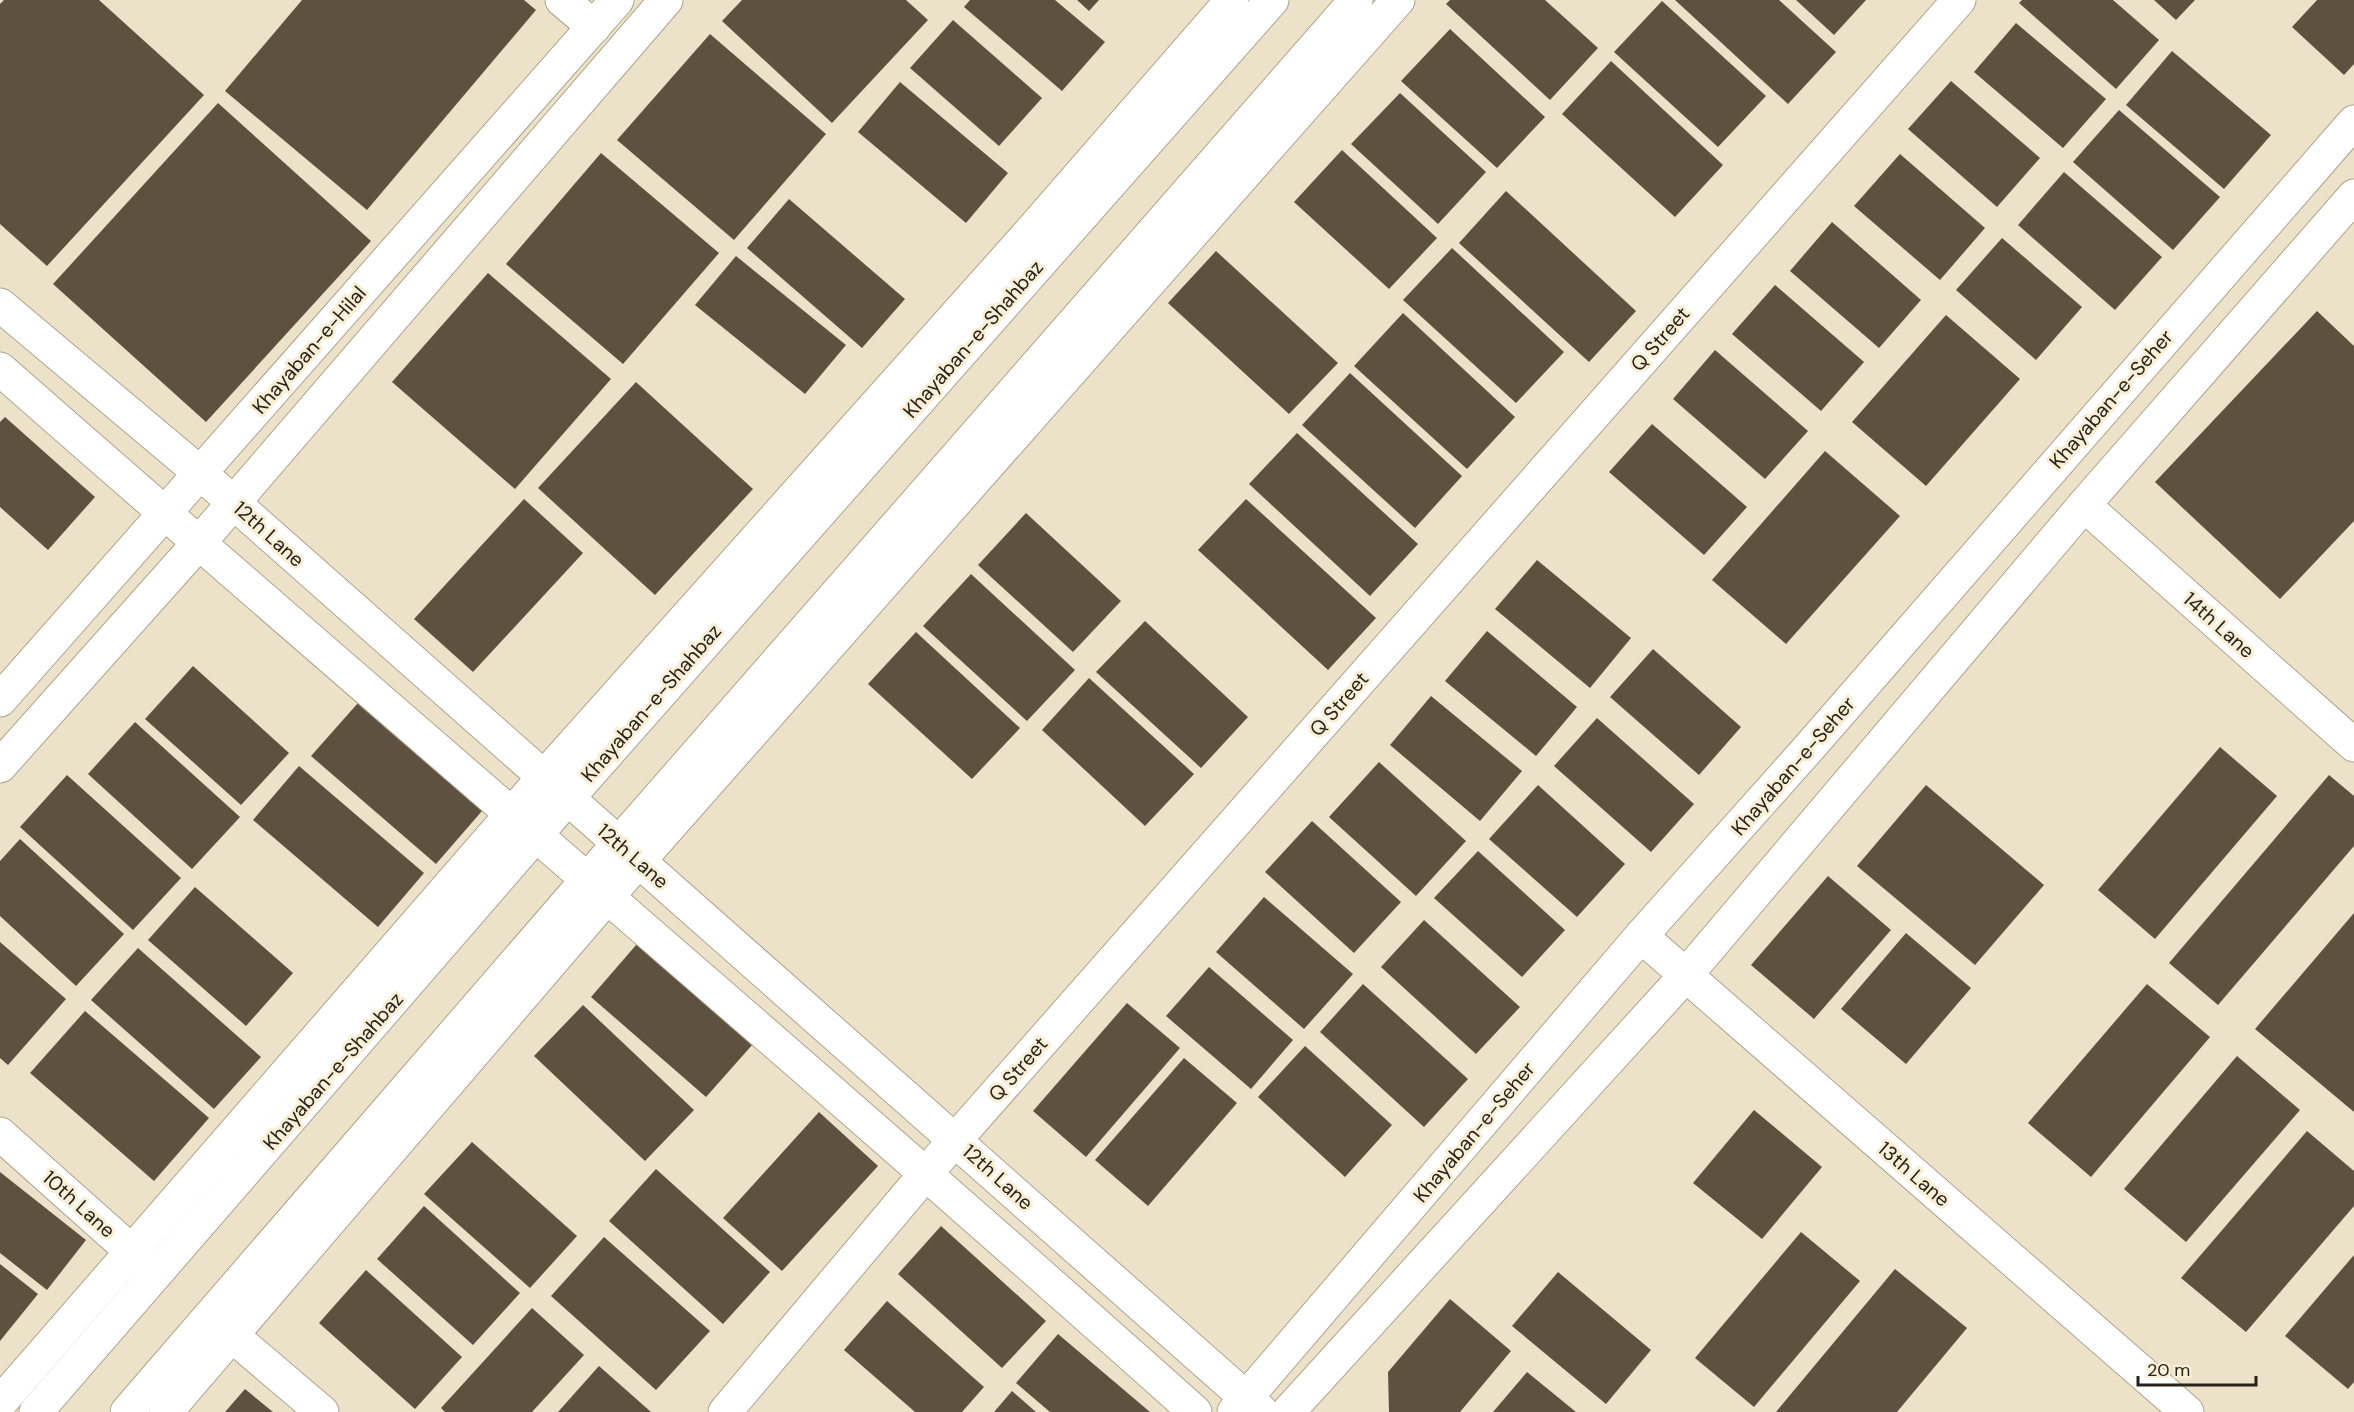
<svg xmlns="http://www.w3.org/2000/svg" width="2354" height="1412" viewBox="0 0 2354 1412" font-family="'DM Sans',sans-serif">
<rect width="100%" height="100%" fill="#ece2ca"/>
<g fill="#5f513f">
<polygon points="4,0 99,0 204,95 47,266 0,224 0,4"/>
<polygon points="302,0 524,0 536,10 367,210 225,91"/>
<polygon points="742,0 906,0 928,20 832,123 722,21"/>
<polygon points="970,0 1055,0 1105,42 1062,91 964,7"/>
<polygon points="1077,0 1099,0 1089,11"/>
<polygon points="1450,0 1545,0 1598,48 1550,100 1446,4"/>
<polygon points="1675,0 1779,0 1836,52 1788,104"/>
<polygon points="1796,0 1866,0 1834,35"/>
<polygon points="2022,0 2113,0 2159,40 2116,89 2019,3"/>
<polygon points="2154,0 2195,0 2176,20"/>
<polygon points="2317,0 2354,0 2354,64 2344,75 2292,27"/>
<polygon points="1662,1 1766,96 1718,147 1614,52"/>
<polygon points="953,20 1042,98 999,146 910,68"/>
<polygon points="2016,23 2106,99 2063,148 1974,72"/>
<polygon points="1450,29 1545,117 1497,168 1401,81"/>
<polygon points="710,34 826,134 734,240 617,140"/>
<polygon points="2172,51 2271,135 2224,189 2126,105"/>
<polygon points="1611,61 1723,165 1675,217 1562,114"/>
<polygon points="1951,81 2040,158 1997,207 1908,129"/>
<polygon points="900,82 1008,173 966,223 858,132"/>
<polygon points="1400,93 1486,172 1438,224 1351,144"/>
<polygon points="218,103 371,241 206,422 53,284"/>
<polygon points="2119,110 2220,197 2173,250 2073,162"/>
<polygon points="1342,150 1437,238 1389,289 1294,202"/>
<polygon points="601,153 719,253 623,364 506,264"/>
<polygon points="1900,154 1985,228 1940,280 1854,206"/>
<polygon points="2064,172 2162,257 2115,310 2018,225"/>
<polygon points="1506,191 1636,311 1589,362 1459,243"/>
<polygon points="789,199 905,299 862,348 747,248"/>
<polygon points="1832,222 1921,300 1879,348 1790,271"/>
<polygon points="2002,238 2082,307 2036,360 1956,290"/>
<polygon points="1452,248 1564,352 1516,403 1403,300"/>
<polygon points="1216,251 1338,363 1289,414 1168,303"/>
<polygon points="736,256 846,345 805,394 695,305"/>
<polygon points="488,273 611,379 515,489 392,382"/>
<polygon points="1775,285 1864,362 1821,411 1732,334"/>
<polygon points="2317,311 2354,346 2354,521 2280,599 2155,482"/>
<polygon points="1403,313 1515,417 1467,469 1354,366"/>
<polygon points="1946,315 2020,379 1926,486 1852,422"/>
<polygon points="1715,350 1808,431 1765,479 1673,399"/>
<polygon points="1350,373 1462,476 1415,528 1302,425"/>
<polygon points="636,382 753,489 655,595 538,488"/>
<polygon points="5,417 95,497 48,550 0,507 0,422"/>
<polygon points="1652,424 1747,507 1704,555 1609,472"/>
<polygon points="1297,433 1418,544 1370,596 1249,484"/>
<polygon points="1825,451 1900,516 1786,644 1712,580"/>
<polygon points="524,499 583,553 473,672 414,619"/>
<polygon points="1246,499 1376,618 1328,670 1198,550"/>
<polygon points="1026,513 1121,601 1073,652 978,565"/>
<polygon points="1537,560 1631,638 1590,688 1495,609"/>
<polygon points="971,574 1075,670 1027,721 923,626"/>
<polygon points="1145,621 1248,717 1201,768 1096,672"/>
<polygon points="1487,631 1577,707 1536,756 1445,681"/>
<polygon points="916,632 1020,728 972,779 868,684"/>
<polygon points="1653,649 1741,727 1699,775 1610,697"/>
<polygon points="193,666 289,753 241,805 145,719"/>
<polygon points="1089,678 1194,774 1145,826 1042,730"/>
<polygon points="1431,696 1522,771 1480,821 1390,745"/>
<polygon points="358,703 482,811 436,864 311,756"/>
<polygon points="1597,718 1694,804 1651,852 1554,766"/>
<polygon points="135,722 240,817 192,869 88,774"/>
<polygon points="2220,747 2277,796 2155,939 2098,890"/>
<polygon points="1379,762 1466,841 1416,896 1329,817"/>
<polygon points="299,766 424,873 378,927 253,820"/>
<polygon points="67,775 181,878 133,930 20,827"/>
<polygon points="2329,775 2354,796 2354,846 2218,1005 2169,963"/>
<polygon points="1538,785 1625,864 1577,917 1489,839"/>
<polygon points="1926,785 2044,885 1975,965 1857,866"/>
<polygon points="1312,821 1401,902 1354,953 1265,872"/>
<polygon points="20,839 124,934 76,986 0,916 0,861"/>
<polygon points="1478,851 1565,930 1522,977 1434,898"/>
<polygon points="1828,876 1891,930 1814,1019 1751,965"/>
<polygon points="195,887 293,973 246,1026 148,940"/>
<polygon points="1264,897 1353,974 1304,1029 1216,952"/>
<polygon points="2354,913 2354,1112 2255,1029"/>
<polygon points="1424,920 1520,1007 1476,1054 1381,967"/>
<polygon points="1906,933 1971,988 1906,1064 1841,1009"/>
<polygon points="0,942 66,999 8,1065 0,1058"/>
<polygon points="637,944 753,1044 706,1097 591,997"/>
<polygon points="138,948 261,1057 214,1109 91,1000"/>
<polygon points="1209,967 1293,1040 1251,1089 1166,1016"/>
<polygon points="1363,984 1468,1079 1424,1127 1320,1032"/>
<polygon points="2147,984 2210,1037 2091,1177 2028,1123"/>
<polygon points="1127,1003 1180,1048 1086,1157 1033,1111"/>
<polygon points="583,1005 694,1110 645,1161 534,1056"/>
<polygon points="85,1011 209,1118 154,1181 30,1073"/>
<polygon points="1305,1046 1392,1125 1345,1177 1258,1097"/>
<polygon points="2237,1056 2300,1110 2186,1242 2124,1189"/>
<polygon points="1184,1058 1237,1103 1148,1206 1095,1160"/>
<polygon points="1754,1110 1822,1167 1762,1239 1693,1183"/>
<polygon points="819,1112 878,1166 782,1271 723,1218"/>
<polygon points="2307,1131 2354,1171 2354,1206 2246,1332 2181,1278"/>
<polygon points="472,1142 577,1236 530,1288 424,1194"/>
<polygon points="656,1169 770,1272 723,1324 609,1221"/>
<polygon points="0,1172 86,1240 47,1290 0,1253"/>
<polygon points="424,1206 520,1293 473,1345 377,1259"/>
<polygon points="941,1226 1046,1321 1002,1368 898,1274"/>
<polygon points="1801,1232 1860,1281 1754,1407 1695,1358"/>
<polygon points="604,1237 710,1331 656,1390 551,1296"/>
<polygon points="2354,1255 2354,1382 2348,1389 2285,1336"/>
<polygon points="0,1264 38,1294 0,1341"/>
<polygon points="1895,1269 1967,1328 1897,1412 1776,1412"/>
<polygon points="366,1270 462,1357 415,1409 319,1323"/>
<polygon points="1558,1272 1651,1350 1606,1404 1512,1326"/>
<polygon points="1450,1299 1511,1351 1460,1412 1389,1412 1388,1372"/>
<polygon points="887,1301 984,1387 962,1412 915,1412 844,1350"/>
<polygon points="532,1308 584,1355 532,1412 445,1412 441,1408"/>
<polygon points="1058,1334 1150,1412 1050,1412 1016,1383"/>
<polygon points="599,1366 651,1412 558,1412"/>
<polygon points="1527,1372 1576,1412 1493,1412"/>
<polygon points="245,1389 273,1412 225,1412"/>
<polygon points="1012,1391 1036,1412 994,1412"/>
</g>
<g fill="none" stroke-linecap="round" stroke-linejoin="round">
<g stroke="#ada48d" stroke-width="35">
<g id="street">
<polyline points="562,0 594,27"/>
<polyline points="0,305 200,473 1262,1412"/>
<path d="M0 369C397 718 801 1060 1195 1412"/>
<polyline points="2084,505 2354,745"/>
<polyline points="1641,936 2187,1412"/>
<polyline points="0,1134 147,1265"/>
<polyline points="216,1322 322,1412"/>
<polyline points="0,1403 543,778 1025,238 1232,0"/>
<polyline points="166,1412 607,897 1398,0"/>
<polyline points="725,1412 927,1172 1959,0"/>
</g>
</g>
<g stroke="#ada48d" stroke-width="35">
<g id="secondary">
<polyline points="0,700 617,0"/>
<polyline points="0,766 198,544 666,0"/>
<polyline points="36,1412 567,799 1272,0"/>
<polyline points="127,1412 619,843 1356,0"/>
<polyline points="1234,1412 1641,936 1807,750 2354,122"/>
<polyline points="1288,1412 1686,975 2084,505 2354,196"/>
</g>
</g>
<use href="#street" stroke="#fff" stroke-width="33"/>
<use href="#secondary" stroke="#fff" stroke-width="33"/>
</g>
<g text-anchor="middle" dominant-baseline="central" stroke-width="6" stroke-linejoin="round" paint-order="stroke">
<g font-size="20" fill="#27231a" stroke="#f9efd7">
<text transform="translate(973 339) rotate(-49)">Khayaban-e-Shahbaz</text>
<text transform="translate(1660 339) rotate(-49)">Q Street</text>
<text transform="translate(309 350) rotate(-49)">Khayaban-e-Hilal</text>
<text transform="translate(2111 399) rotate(-49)">Khayaban-e-Seher</text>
<text transform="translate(269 534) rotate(42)">12th Lane</text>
<text transform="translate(2219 625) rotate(42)">14th Lane</text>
<text transform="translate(651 703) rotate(-49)">Khayaban-e-Shahbaz</text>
<text transform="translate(1339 704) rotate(-49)">Q Street</text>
<text transform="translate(1793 766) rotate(-49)">Khayaban-e-Seher</text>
<text transform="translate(633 856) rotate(41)">12th Lane</text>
<text transform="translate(1018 1069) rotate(-49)">Q Street</text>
<text transform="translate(333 1071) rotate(-49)">Khayaban-e-Shahbaz</text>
<text transform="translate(1474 1132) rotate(-50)">Khayaban-e-Seher</text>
<text transform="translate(1914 1174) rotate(41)">13th Lane</text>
<text transform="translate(998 1177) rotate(42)">12th Lane</text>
<text transform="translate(79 1204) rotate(42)">10th Lane</text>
</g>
</g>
<path d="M2138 1376v9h118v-9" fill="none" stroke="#27231a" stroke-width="3"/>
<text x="2147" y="1376" font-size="18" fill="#27231a" stroke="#f9efd7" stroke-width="4.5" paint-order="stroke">20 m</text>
</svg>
